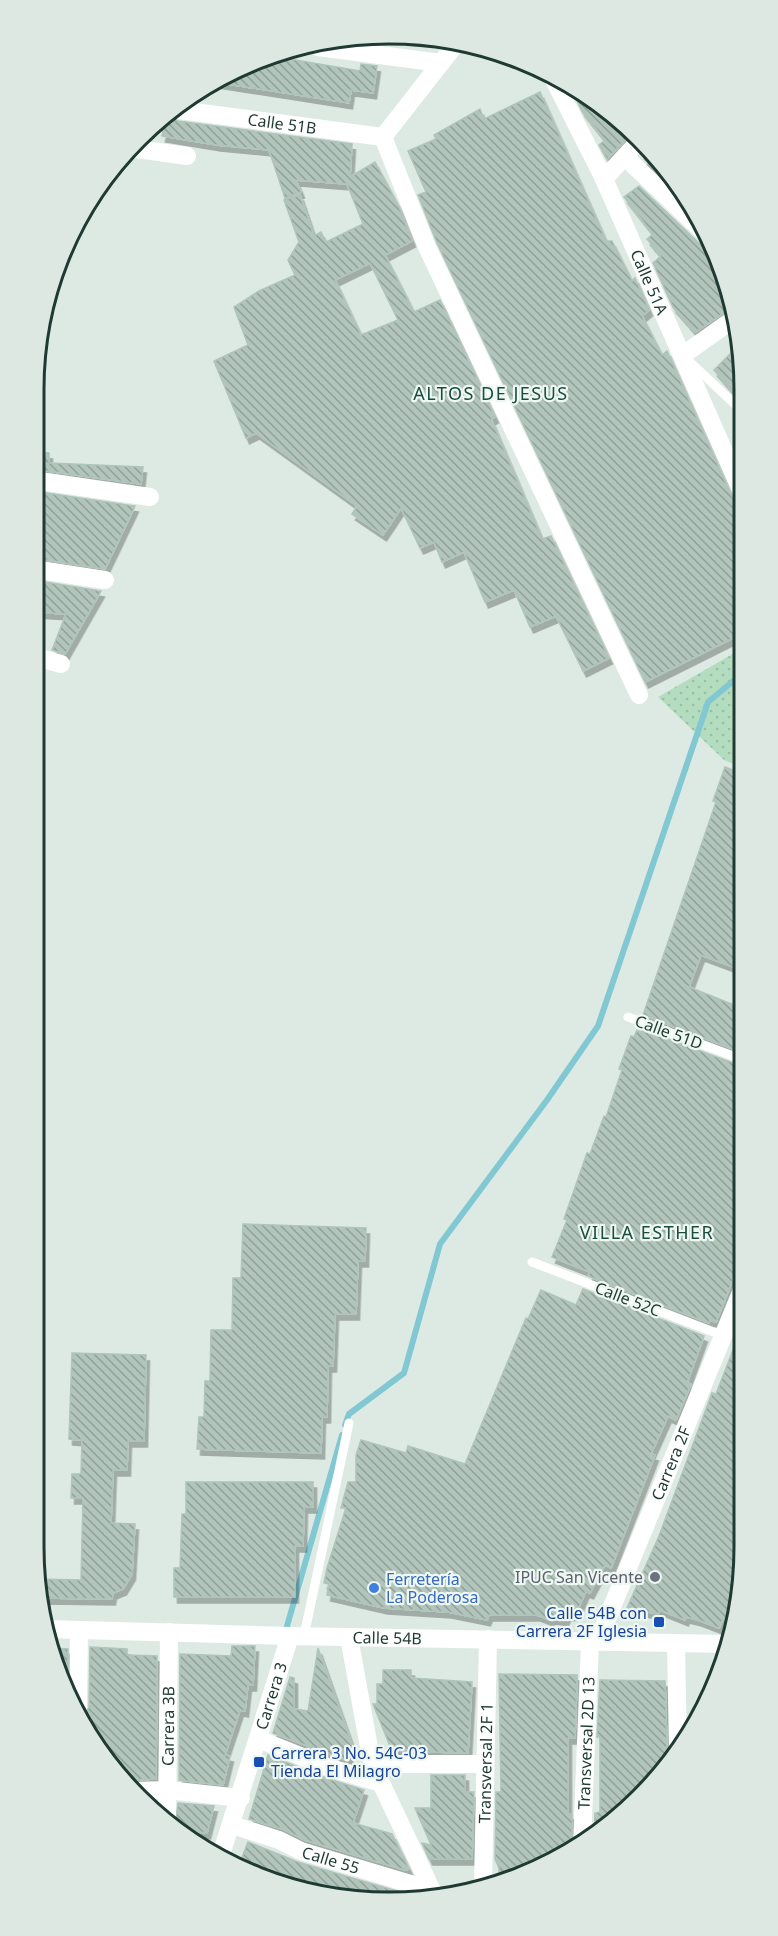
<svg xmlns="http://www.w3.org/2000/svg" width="778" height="1936" viewBox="0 0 778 1936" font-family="'Noto Sans',sans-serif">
<defs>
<pattern id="green-dots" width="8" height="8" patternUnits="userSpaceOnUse" patternTransform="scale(1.5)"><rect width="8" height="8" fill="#b4ddbf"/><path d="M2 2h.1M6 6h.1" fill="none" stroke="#9abea5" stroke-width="1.8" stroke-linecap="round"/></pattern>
<pattern id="building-back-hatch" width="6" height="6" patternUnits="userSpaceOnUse" patternTransform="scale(1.5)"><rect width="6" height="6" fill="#b2c5bd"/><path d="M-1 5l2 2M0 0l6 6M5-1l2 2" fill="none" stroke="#90a19a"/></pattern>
<filter id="shadow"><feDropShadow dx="3.5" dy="6" stdDeviation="0" flood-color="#0004"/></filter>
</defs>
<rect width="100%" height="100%" fill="#ddeae4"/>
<polygon fill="url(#green-dots)" points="743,648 743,768 724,760 658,697"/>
<g fill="#b4ddbf">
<polygon points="33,1350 40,1350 39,1405 33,1405"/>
<polygon points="33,1423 40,1423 39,1481 33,1481"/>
</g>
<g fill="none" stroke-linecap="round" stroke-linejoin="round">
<g stroke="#81c8d3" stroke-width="6">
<polyline points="345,1425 349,1414 404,1373 440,1244 547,1100 598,1026 708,702 743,673"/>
<polyline points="285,1633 342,1435"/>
</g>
</g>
<g fill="url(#building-back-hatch)" stroke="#afc4bb" stroke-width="1.5" fill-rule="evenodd" filter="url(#shadow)">
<polygon points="278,57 360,71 361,64 377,66 373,93 351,90 349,103 215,82 231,70"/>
<polygon points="569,84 586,93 615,118 612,120 627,138 607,159 599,145 605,140 582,111"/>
<polygon points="540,92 606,241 612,241 632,281 635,278 649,310 642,316 662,355 667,351 732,497 742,511 743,633 645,682 437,243 418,195 426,192 408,151 436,139 434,135 480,109 484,119"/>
<path d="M170 117 178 121 352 144 350 177 375 162 398 205 412 241 385 255 414 312 440 300 495 417 491 419 542 539 551 536 609 658 583 671 556 616 530 627 514 590 485 602 464 552 442 562 434 542 420 548 401 508 383 535 352 514 357 506 256 433 246 438 214 361 248 345 234 307 259 291 295 275 288 260 299 242 284 200 300 195 314 236 321 232 326 242 363 224 347 184 296 180 301 192 285 198 269 150 217 145 162 136 165 121ZM370 263 398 320 361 335 335 280Z"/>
<polygon points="652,150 657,155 689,202 644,159"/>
<polygon points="639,186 703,247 714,250 731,308 695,332 673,307 653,263 661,256 647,239 653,234 624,197"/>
<polygon points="742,342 742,402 714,370"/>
<polygon points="33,452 49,453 49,463 143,467 141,484 33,469"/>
<polygon points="33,491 135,506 105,569 33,558"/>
<polygon points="33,580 101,591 65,654 52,650 66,614 33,612"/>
<polygon points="725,767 743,774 744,971 701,955 689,987 744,1009 744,1053 643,1015 716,802 713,801"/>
<polygon points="638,1028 744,1067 744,1252 716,1322 710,1320 709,1323 588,1276 590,1272 552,1257 567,1220 564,1219 587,1153 590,1154 604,1116 606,1117 622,1070 619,1069 631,1036 634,1037"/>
<polygon points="243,1224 366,1228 365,1261 358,1261 356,1314 335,1314 333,1366 328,1366 327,1417 322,1417 321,1453 197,1449 199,1417 204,1417 205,1381 210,1381 211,1330 232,1330 233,1278 241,1278"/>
<polygon points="583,1289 704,1336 687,1383 691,1384 676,1420 668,1416 651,1454 655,1455 611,1568 605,1565 590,1593 586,1591 576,1614 567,1615 565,1620 551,1618 550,1620 537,1615 489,1615 487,1620 448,1612 384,1608 327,1595 329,1584 324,1583 327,1568 346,1508 341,1508 348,1482 356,1482 356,1455 361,1440 406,1453 408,1446 465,1464 526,1318 528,1319 541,1290 576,1305"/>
<polygon points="743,1324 745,1420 737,1439 745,1442 745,1547 733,1621 723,1619 719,1628 698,1620 686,1617 685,1620 660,1610 658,1614 627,1608 659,1536 712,1393 716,1394"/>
<polygon points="72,1353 146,1355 144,1441 128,1441 127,1470 113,1470 111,1523 135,1524 132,1574 123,1589 113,1593 112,1599 41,1598 38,1579 81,1580 83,1498 71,1498 72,1474 81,1474 82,1440 69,1439"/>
<polygon points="186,1482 313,1482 313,1507 304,1507 303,1546 295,1546 295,1597 174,1597 174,1568 180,1568 182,1514 186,1514"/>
<polygon points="232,1646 255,1646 253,1685 248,1685 245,1711 240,1710 225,1755 230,1756 223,1785 179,1780 180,1654 231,1656"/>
<polygon points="90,1647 127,1649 127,1655 157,1656 156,1779 133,1780 124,1784 121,1781 84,1717 89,1707"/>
<polygon points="50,1648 68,1649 67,1688 52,1662"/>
<polygon points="318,1648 352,1745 348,1761 273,1733 290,1677 294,1678 294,1709 308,1711"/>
<polygon points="383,1670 411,1670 411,1678 472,1682 468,1753 392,1751 373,1704 377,1704 377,1684 383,1684"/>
<polygon points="499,1674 577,1675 577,1680 575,1738 568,1738 568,1814 572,1814 572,1849 499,1879 499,1868 495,1859 496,1792 501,1792"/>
<polygon points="600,1680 665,1681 667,1751 671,1764 594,1837 595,1813 600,1812 600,1737 597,1737"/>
<polygon points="268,1755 326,1778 364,1790 353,1823 392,1834 409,1869 405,1870 305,1840 283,1829 249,1819"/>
<polygon points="431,1775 465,1775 465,1792 474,1792 472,1859 429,1859 422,1843 431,1845 415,1808 431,1808"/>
<polygon points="178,1803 214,1806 207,1833 200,1832 199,1846 175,1826"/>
<polygon points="248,1842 298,1862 417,1897 342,1900 239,1865"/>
</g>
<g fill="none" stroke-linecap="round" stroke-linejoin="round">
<g stroke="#fff" stroke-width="9">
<polyline points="689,361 742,411"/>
<polyline points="628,1017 744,1060"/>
<polyline points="532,1262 724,1336"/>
<polyline points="304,1636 349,1423"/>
</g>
<g stroke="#fff" stroke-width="18">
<polyline points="318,47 441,63"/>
<path id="s1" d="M552 76 604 179 742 492"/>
<path id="s2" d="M179 110 383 137"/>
<polyline points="383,137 427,247 639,695"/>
<polyline points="383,137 455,45"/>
<polyline points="130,148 187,156"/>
<polyline points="625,157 711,239"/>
<polyline points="604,179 640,140"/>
<polyline points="683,355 735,318"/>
<polyline points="33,480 150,497"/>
<polyline points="33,569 105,580"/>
<polyline points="33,656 61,664"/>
<polyline points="47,1629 290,1636"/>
<polyline points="349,1637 372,1764 435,1897"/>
<path id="s3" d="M598 1641 744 1285"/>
<polyline points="676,1643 678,1751"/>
<polyline points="78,1707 79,1630"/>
<polyline points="258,1739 330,1768 378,1782"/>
<polyline points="372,1764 485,1764"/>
<polyline points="133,1791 167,1790 241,1798"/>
<path id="s4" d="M167 1819 169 1632"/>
<path id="s5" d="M232 1825 279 1840 301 1851 431 1890"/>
<path id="s6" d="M582 1845 590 1641"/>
<path id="s7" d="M483 1886 488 1639"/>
</g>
<path stroke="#fff" stroke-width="18" id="s8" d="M220 1858 290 1636 729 1644"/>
</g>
<circle fill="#6b7280" stroke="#eef7f2" stroke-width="2" cx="655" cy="1577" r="6"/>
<circle fill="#3f7fe0" stroke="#eef7f2" stroke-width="2" cx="374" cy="1588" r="6"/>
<g fill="#1a4fb4" stroke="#eef7f2" stroke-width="2">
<rect x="653" y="1616" width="12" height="12" rx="3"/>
<rect x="253" y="1756" width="12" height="12" rx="3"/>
</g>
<g text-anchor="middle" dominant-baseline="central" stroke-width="4.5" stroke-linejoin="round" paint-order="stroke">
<g font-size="16" fill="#1e3a32" stroke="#eef7f2">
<text stroke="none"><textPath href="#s2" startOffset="104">Calle 51B</textPath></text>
<text stroke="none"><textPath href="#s1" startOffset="228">Calle 51A</textPath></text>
<text transform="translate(669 1032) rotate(20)">Calle 51D</text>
<text transform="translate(628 1299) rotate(21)">Calle 52C</text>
<text stroke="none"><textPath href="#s3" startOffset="192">Carrera 2F</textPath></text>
<text stroke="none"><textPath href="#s8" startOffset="330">Calle 54B</textPath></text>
<text stroke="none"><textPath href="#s8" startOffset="170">Carrera 3</textPath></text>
<text stroke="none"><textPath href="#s4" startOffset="93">Carrera 3B</textPath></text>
<text stroke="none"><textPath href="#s6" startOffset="102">Transversal 2D 13</textPath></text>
<text stroke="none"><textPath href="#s7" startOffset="123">Transversal 2F 1</textPath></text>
<text stroke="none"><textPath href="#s5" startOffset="105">Calle 55</textPath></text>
</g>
<g font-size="16" fill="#5b616d" stroke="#eef7f2" text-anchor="end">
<text x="643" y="1577">IPUC San Vicente</text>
</g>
<g font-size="16" fill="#366cbe" stroke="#eef7f2" text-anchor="start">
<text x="386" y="1579">Ferretería<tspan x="386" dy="18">La Poderosa</tspan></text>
</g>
<g font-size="16" fill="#164399" stroke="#eef7f2" text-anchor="end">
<text x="647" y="1613">Calle 54B con<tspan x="647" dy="18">Carrera 2F Iglesia</tspan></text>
<text x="271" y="1753" text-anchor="start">Carrera 3 No. 54C-03<tspan x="271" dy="18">Tienda El Milagro</tspan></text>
</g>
<g font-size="18" letter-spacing="1.5" fill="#194d40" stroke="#eef7f2">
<text x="491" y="393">ALTOS DE JESUS</text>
<text x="647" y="1232">VILLA ESTHER</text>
</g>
</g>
<path d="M0 0H778V1936H0ZM389 44H389A345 345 0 0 1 734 389V1547A345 345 0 0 1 389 1892H389A345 345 0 0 1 44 1547V389A345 345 0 0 1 389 44Z" fill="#dde8e3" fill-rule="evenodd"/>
<path fill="none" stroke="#1e3a32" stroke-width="3" d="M389 44H389A345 345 0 0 1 734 389V1547A345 345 0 0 1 389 1892H389A345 345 0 0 1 44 1547V389A345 345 0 0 1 389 44Z"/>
</svg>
